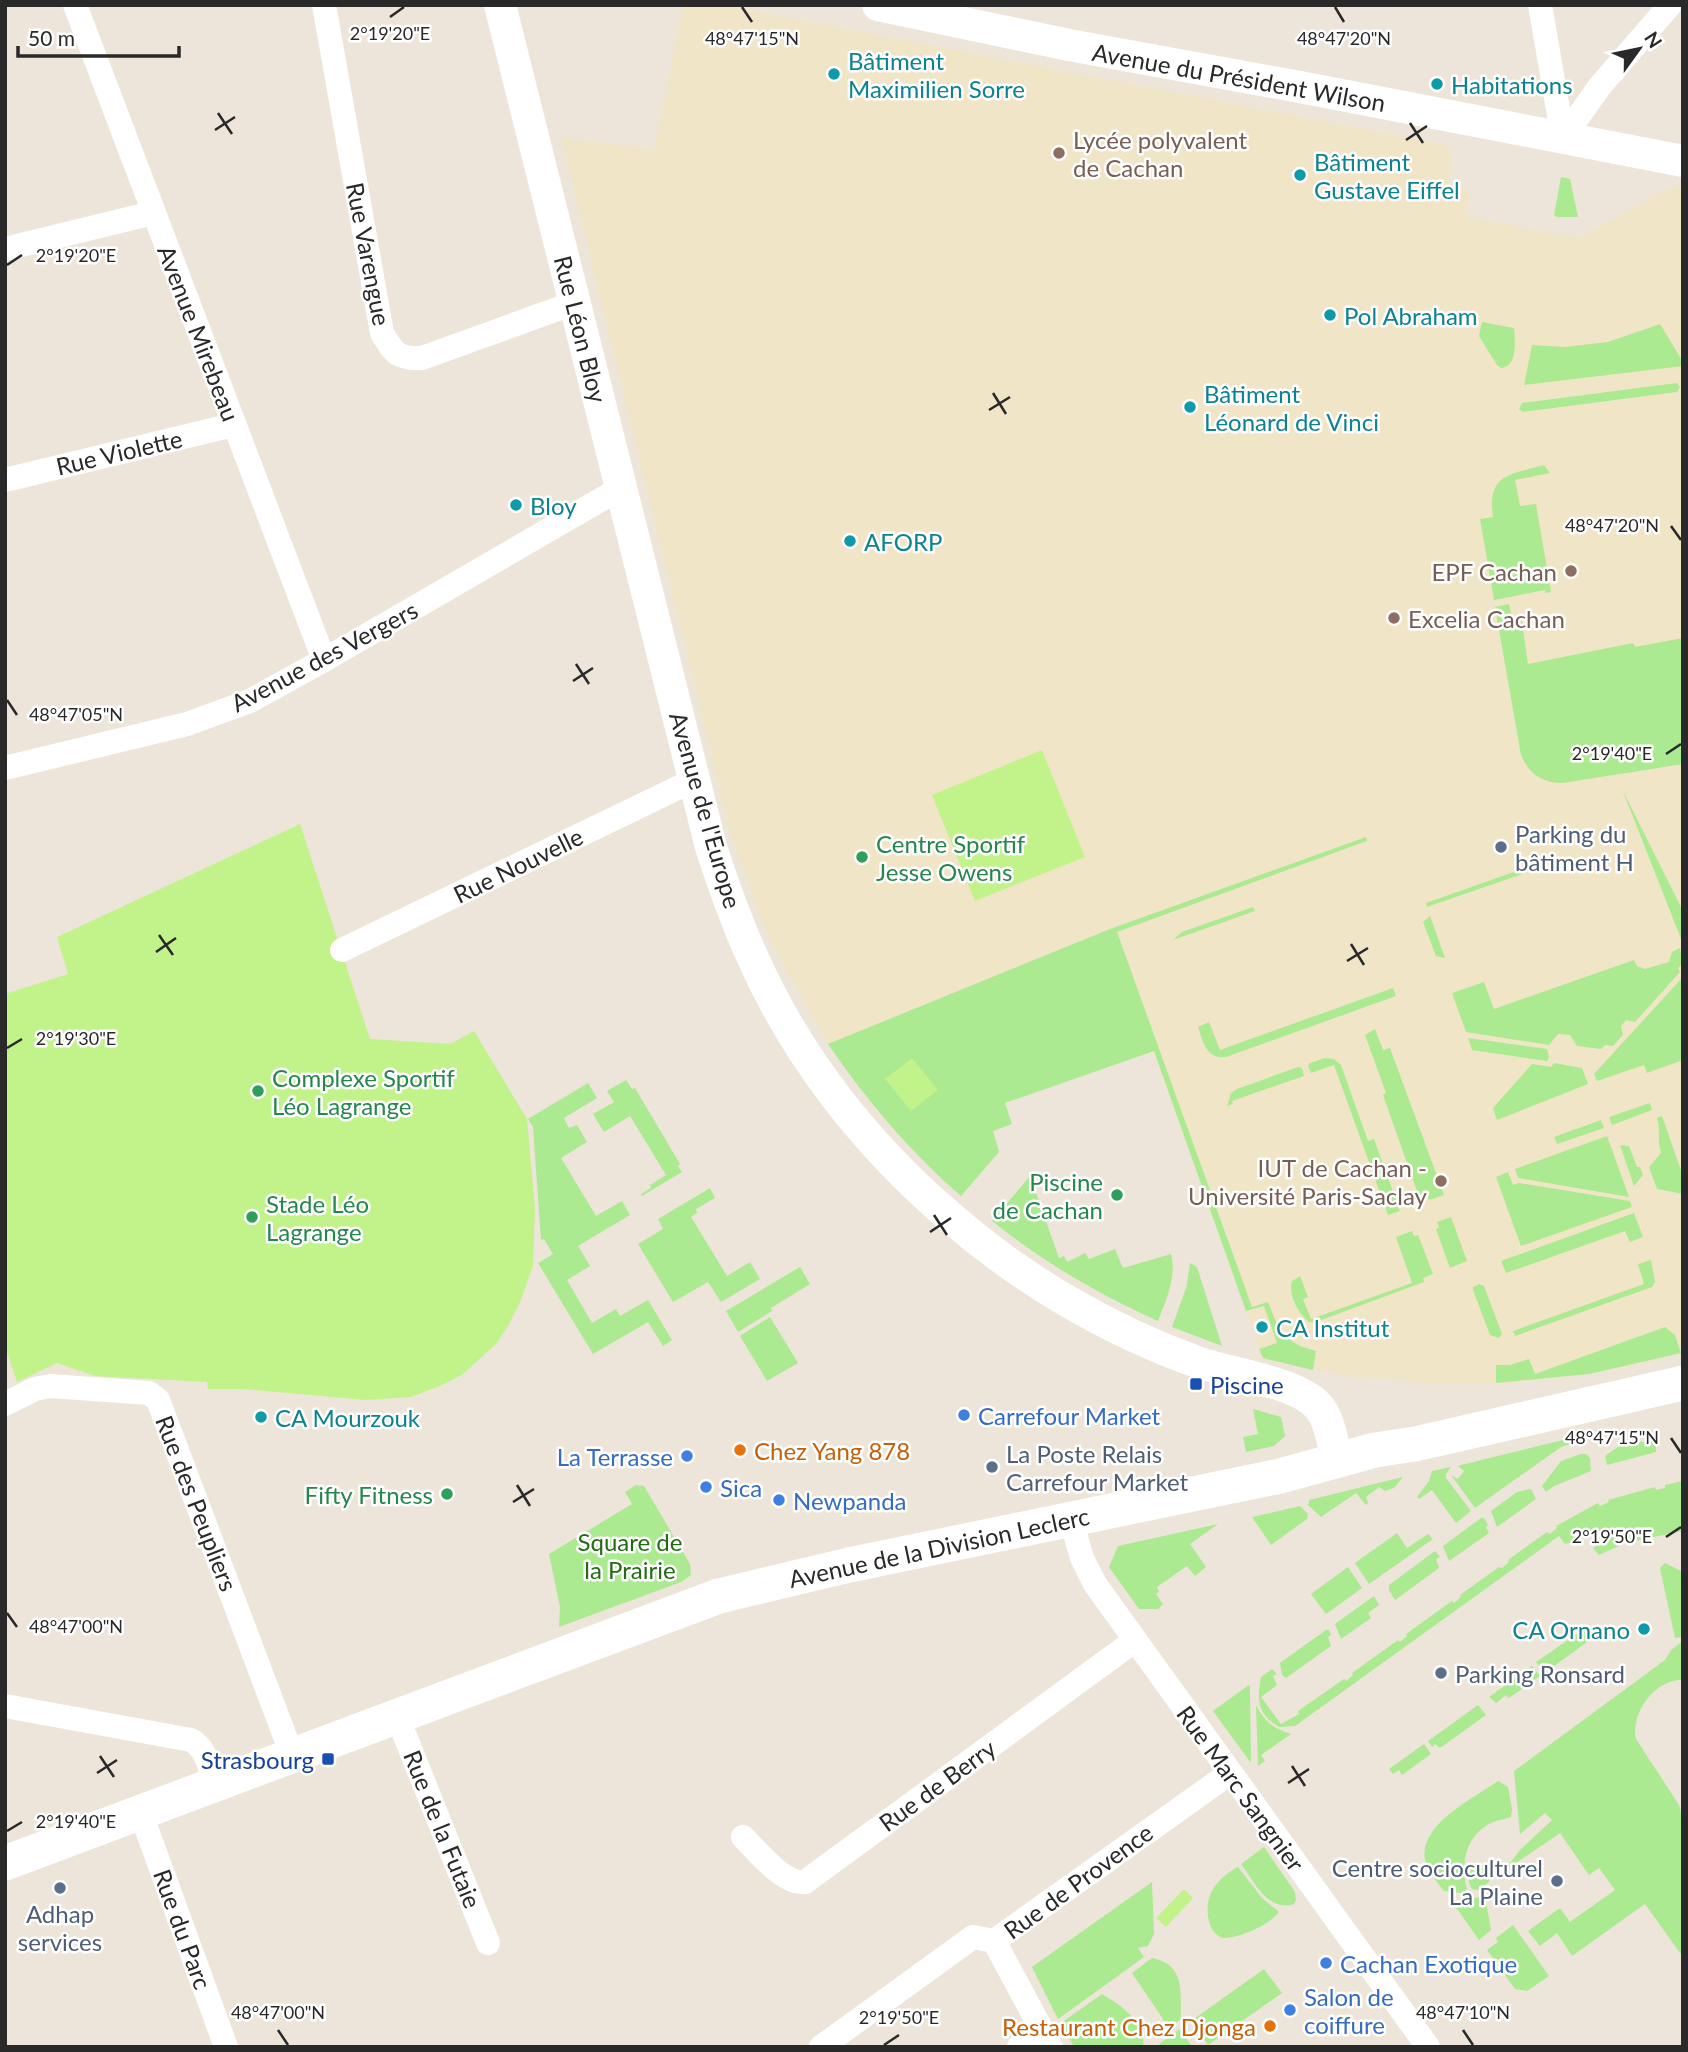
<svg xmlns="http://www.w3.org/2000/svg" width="1688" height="2052" viewBox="0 0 1688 2052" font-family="Lato,sans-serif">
<rect width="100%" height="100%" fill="#ede5d9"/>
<polygon fill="#f1e5c7" points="683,5 725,5 1446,145 1452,155 1447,187 1470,191 1464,216 1542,231 1581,237 1664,190 1676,186 1683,187 1683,1344 1668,1358 1589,1374 1507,1383 1440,1384 1353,1377 1263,1358 1110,929 828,1044 774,948 759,914 730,833 561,137 654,150"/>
<g fill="#abea90">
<polygon points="1561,177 1570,179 1578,217 1557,217 1554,215"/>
<path d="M1482 322 1514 328C1515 342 1518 366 1501 368L1497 365 1479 336Z"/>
<polygon points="1660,324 1683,362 1683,366 1524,385 1532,345 1565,347 1608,342"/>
<polygon points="1677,383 1680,387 1677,392 1523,412 1519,409 1522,403"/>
<path d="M1544 465 1550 473 1515 480 1520 506 1536 504 1551 592 1545 593V590L1494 600 1480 519 1493 517C1487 474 1509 475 1544 465Z"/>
<path d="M1509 604 1512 617 1521 616 1528 664 1633 643 1635 647 1683 638V764L1563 783C1542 783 1529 774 1521 755L1495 607Z"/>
<polygon points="1622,789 1683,911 1683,944"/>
<path d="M1366 837 1367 841 1117 932 1252 1307 1268 1302C1279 1331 1285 1343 1316 1351L1313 1370 1263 1358 1259 1349 1277 1343 1264 1306 1246 1311 1154 1051 1005 1103 1012 1124 993 1131 999 1152 961 1196C910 1152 866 1100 828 1044L1110 929Z"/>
<polygon points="1525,868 1528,872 1427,907 1426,903"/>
<polygon points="1253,907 1255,911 1173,940 1182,932"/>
<polygon points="1430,916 1445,958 1436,956 1423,922"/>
<polygon points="1680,948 1683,963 1678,968 1680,972 1635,1022 1626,1020 1621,1026 1623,1035 1613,1046 1605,1045 1601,1049 1577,1046 1570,1035 1558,1034 1549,1045 1466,1032 1452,993 1484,982 1494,1009 1634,960 1637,966 1645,969 1669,962 1672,952"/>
<polygon points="1683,977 1683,1060 1647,1073 1644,1065 1597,1081 1594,1074"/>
<path d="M1393 988 1396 996 1226 1057C1206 1059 1203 1042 1198 1027L1209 1022 1220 1050Z"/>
<polygon points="1375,1029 1383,1050 1390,1048 1444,1195 1429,1200 1427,1195 1419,1197 1383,1095 1386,1093 1365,1035"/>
<polygon points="1468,1038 1547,1049 1549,1057 1547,1061 1472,1050"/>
<polygon points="1325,1058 1334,1059 1341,1065 1368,1141 1374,1139 1395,1197 1400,1196 1403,1205 1398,1207 1400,1211 1388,1215 1334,1065 1311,1073 1308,1066 1310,1063"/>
<polygon points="1554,1063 1582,1068 1588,1084 1497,1120 1493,1108 1532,1064 1551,1067"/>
<polygon points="1298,1067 1302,1068 1304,1076 1232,1101 1233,1104 1227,1106 1231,1093 1237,1089"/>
<polygon points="626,1080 632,1089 635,1088 680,1164 678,1166 682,1172 642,1196 641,1194 651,1188 650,1185 666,1175 630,1116 604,1132 593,1114 614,1102 607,1091"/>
<polygon points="588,1083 597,1098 564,1118 569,1128 577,1125 587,1142 561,1158 596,1216 622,1201 630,1215 578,1246 590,1266 567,1280 592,1323 616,1309 620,1316 648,1300 672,1340 663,1346 648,1322 593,1354 538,1263 553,1254 544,1239 541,1240 533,1127 528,1119"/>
<polygon points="1650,1103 1652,1110 1612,1125 1609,1117"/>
<path d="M1662 1116 1683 1176V1194L1657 1189 1649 1167 1661 1153C1657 1140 1661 1131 1657 1118Z"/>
<polygon points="1601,1120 1604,1128 1557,1144 1554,1137"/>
<polygon points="1607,1136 1629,1197 1518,1178 1515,1169"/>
<polygon points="1620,1145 1629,1146 1637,1167 1640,1167 1643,1175 1634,1186"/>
<polygon points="1508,1172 1513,1185 1519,1183 1630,1201 1632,1207 1521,1246 1496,1177"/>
<path d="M1030 1176 1059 1258 1064 1256 1067 1262 1085 1253 1089 1259 1115 1249 1123 1268 1171 1254C1177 1277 1166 1300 1158 1321 1098 1294 1043 1262 992 1221Z"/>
<polygon points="710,1188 715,1198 696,1209 697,1213 691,1217 727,1276 750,1262 760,1279 721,1302 708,1282 673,1302 638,1244 663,1229 658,1219"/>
<polygon points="1634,1213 1643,1237 1630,1242 1625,1231 1506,1273 1501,1261"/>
<polygon points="1451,1217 1467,1261 1450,1268 1436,1229 1439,1228 1437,1222"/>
<path d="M1412 1231 1414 1236 1418 1235 1433 1274 1423 1278 1424 1282 1316 1322H1309C1298 1313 1288 1295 1292 1281L1300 1276 1308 1297 1303 1299 1311 1319 1412 1283 1396 1237Z"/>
<polygon points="1651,1260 1655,1282 1652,1287 1515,1336 1513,1331 1644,1284 1638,1264"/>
<polygon points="1190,1263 1197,1267 1222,1346 1172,1327 1187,1285"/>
<polygon points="800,1267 810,1284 771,1308 772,1311 738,1332 726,1311"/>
<polygon points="1479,1284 1484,1286 1502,1334 1499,1338 1490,1335 1473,1290 1473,1287"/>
<polygon points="770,1317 798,1363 767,1381 740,1336"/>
<polygon points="1665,1327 1675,1335 1681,1353 1589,1374 1496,1383 1496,1365 1510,1365 1529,1359 1535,1374"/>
<polygon points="1253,1409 1281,1417 1285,1436 1274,1446 1246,1452 1243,1437 1258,1434"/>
<polygon points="1612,1428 1613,1430 1561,1447 1475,1508 1451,1475 1458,1479 1464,1471 1458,1466 1461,1465"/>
<polygon points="1632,1437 1641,1442 1656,1442 1656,1452 1607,1465 1605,1456"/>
<polygon points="1581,1454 1586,1454 1590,1458 1591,1471 1554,1486 1546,1492 1542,1486 1561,1461"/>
<polygon points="1451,1467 1446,1474 1446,1478 1471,1511 1456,1523 1432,1490 1419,1499 1417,1497 1429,1481 1432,1471"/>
<polygon points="1403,1477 1394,1488 1385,1491 1379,1487 1366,1497 1368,1503 1366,1505 1356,1493 1321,1517 1307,1504 1309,1504 1309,1500"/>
<path d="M1683 1481V1531L1625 1543 1599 1555 1593 1548 1605 1539 1589 1532 1576 1541 1565 1544 1559 1536 1295 1726 1279 1727C1257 1714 1257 1700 1261 1677L1272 1669 1277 1674 1273 1676 1277 1685 1261 1697 1281 1724 1299 1714 1298 1711 1344 1679 1346 1681 1353 1675 1352 1673 1398 1640 1400 1642 1407 1636 1406 1634 1452 1601 1454 1603 1461 1597 1460 1595 1499 1567 1502 1568 1509 1562 1508 1560 1547 1532 1550 1534 1557 1528 1556 1526 1598 1503 1600 1506 1609 1502 1608 1500 1655 1487 1656 1490 1665 1488V1485Z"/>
<polygon points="636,1485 644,1486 690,1564 691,1575 681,1582 559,1627 560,1607 549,1554 632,1504 625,1492"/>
<polygon points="1531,1489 1536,1499 1497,1527 1491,1511 1517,1492"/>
<polygon points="1300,1506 1308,1514 1307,1519 1271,1545 1252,1517"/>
<polygon points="1481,1518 1484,1518 1488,1525 1486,1527 1489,1533 1449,1561 1443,1546"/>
<polygon points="1218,1524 1190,1544 1206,1567 1195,1576 1187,1566 1157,1587 1159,1592 1156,1594 1163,1604 1158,1609 1139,1609 1109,1567 1118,1546"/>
<polygon points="1397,1533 1407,1548 1428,1534 1433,1539 1369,1584 1355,1563"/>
<polygon points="1435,1551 1440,1557 1436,1559 1439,1568 1395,1600 1389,1590 1389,1585"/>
<polygon points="1665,1563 1683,1572 1683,1637 1675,1638 1660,1568"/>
<polygon points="1348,1567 1362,1588 1326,1614 1311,1594"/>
<polygon points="1374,1596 1379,1605 1368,1613 1371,1618 1341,1639 1335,1624"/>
<polygon points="1587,1627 1594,1637 1550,1669 1542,1663 1539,1666 1536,1662"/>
<polygon points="1326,1630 1329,1630 1331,1635 1328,1637 1331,1646 1286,1678 1282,1675 1280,1663"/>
<path d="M1683 1641V1680C1656 1678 1630 1713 1636 1739L1679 1805C1684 1819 1679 1836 1683 1843V1957L1645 1904 1572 1956 1557 1933 1540 1946 1528 1931 1560 1908 1570 1922 1615 1890 1599 1868 1589 1875 1560 1833 1503 1872 1520 1850 1552 1820 1545 1813 1520 1834 1514 1771 1665 1660 1671 1650Z"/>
<polygon points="1532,1666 1540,1676 1509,1698 1506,1695 1496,1703 1489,1697"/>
<polygon points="1249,1685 1250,1688 1251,1763 1213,1711"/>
<path d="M1256 1705C1265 1722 1274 1729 1291 1734L1261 1755 1265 1761 1258 1766Z"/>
<polygon points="1478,1705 1486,1715 1440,1748 1435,1744 1432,1747 1428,1741"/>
<polygon points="1424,1744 1431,1754 1402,1775 1399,1770 1393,1774 1389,1769"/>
<path d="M1498 1781 1508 1787 1512 1809 1511 1817C1503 1820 1496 1820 1489 1824 1464 1838 1461 1865 1467 1890L1461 1893 1444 1891C1437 1882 1429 1873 1426 1863 1415 1826 1473 1799 1498 1781Z"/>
<path d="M1264 1847 1295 1892 1296 1900 1294 1904C1268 1913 1254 1881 1241 1864Z"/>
<path d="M1473 1866H1484L1490 1873 1489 1882 1479 1890 1472 1889C1467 1881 1468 1875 1473 1866Z"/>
<path d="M1238 1867 1262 1898 1279 1912C1268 1926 1239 1938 1222 1938 1214 1934 1211 1929 1209 1921 1203 1896 1217 1878 1238 1867Z"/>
<polygon points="1152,1882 1154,1934 1148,1946 1138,1948 1144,1957 1058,2019 1032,1967"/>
<polygon points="1485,1896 1491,1930 1479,1940 1455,1906 1462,1900"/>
<polygon points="1513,1925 1549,1976 1527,1991 1515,1989 1487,1950 1498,1942 1496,1938"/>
<path d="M1152 1958C1186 1965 1180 1991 1181 2019L1169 2028 1132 1973Z"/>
<polygon points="1264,1969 1282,1993 1208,2045 1191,2021"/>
<path d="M1102 1994C1120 2005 1147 2022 1143 2047H1074L1061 2023Z"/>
<polygon points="1180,2029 1192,2047 1161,2047 1159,2044"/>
</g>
<g fill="#c2f28a">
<polygon points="1042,750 1085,857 975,901 932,795"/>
<polygon points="300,824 370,1039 450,1044 474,1031 527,1119 535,1209 533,1266 520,1302 508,1326 496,1344 463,1374 442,1385 411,1397 366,1400 243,1389 208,1389 207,1382 95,1376 57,1363 17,1382 5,1346 5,994 68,974 57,937"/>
<polygon points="912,1058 938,1090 911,1111 885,1079"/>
<polygon points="1184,1889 1193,1898 1166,1927 1156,1918"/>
</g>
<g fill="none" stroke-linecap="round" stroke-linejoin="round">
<g stroke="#fff" stroke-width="24">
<polyline points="75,5 324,660"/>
<path d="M324 5 382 333C394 353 397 359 422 358L574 303"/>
<polyline points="1540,5 1563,138"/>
<polyline points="1563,138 1600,86 1670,5"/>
<polyline points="5,249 153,213"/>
<polyline points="5,480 233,425"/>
<polyline points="5,768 187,724 250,701 324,660 621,488"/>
<polyline points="342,950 694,780"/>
<polyline points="5,1404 35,1389 50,1386 149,1393 158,1400 292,1755"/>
<polyline points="1071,1520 1082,1558 1095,1584 1428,2047"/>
<path d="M5 1706 191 1740C206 1748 210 1768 215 1783"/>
<polyline points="397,1716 488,1943"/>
<polyline points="140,1811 226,2047"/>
<path d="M743 1837C757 1851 784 1885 805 1882L1134 1641"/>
<polyline points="994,1941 1051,2047"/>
<polyline points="821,2047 973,1937 994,1941 1230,1773"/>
<polyline points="1019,2047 1042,2030"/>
</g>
<g stroke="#fff" stroke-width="32">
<path d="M500 5 711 847C723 884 736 921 752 956 796 1056 866 1145 949 1216 1021 1279 1109 1331 1200 1363 1230 1373 1285 1381 1310 1399 1330 1412 1331 1438 1337 1460"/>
<polyline points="878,5 1069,45 1300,87 1683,161"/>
</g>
<polyline stroke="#fff" stroke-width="35" points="5,1863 719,1596 849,1565 1280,1476 1375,1450 1415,1444 1683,1383"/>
</g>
<path fill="none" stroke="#292929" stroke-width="2.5" d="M742 7 752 22M1335 7 1344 22M390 17 404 7M218 113 232 134M1410 123 1423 143M215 130 235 117M1406 140 1427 126M7 265 22 255M993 393 1006 414M989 410 1010 397M1671 526 1681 540M576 664 589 684M573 681 593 668M7 700 17 715M1666 754 1681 744M159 935 173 955M1351 944 1364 965M156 952 176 938M1347 961 1368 948M7 1048 22 1039M934 1215 947 1235M930 1232 951 1218M1671 1438 1681 1453M517 1485 530 1506M513 1502 534 1489M1666 1537 1681 1527M7 1613 17 1627M100 1756 114 1777M1292 1766 1305 1786M97 1773 117 1760M1288 1783 1309 1769M7 1831 22 1822M278 2030 288 2045M1463 2030 1473 2045M884 2045 899 2035"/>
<g fill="#0f9aa8" stroke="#fff" stroke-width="2.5">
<circle cx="834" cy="74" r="7"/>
<circle cx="1437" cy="84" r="7"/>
<circle cx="1300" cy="175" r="7"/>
<circle cx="1330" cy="315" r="7"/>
<circle cx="1190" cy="407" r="7"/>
<circle cx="516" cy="505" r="7"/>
<circle cx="850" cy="541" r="7"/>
<circle cx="1262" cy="1327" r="7"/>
<circle cx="261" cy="1417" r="7"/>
<circle cx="1644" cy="1629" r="7"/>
</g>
<g fill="#8d6e63" stroke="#fff" stroke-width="2.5">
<circle cx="1059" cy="153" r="7"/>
<circle cx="1571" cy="571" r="7"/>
<circle cx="1394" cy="618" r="7"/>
<circle cx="1441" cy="1181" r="7"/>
</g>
<g fill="#5c6f8a" stroke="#fff" stroke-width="2.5">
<circle cx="1501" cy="847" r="7"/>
<circle cx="992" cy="1467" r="7"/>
<circle cx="1441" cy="1673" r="7"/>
<circle cx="1557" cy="1881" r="7"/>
<circle cx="60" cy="1888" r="7"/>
</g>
<g fill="#2e9e5b" stroke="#fff" stroke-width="2.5">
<circle cx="862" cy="857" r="7"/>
<circle cx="258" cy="1091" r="7"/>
<circle cx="1117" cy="1195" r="7"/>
<circle cx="252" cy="1217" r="7"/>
<circle cx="447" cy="1494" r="7"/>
</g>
<g fill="#1a4fb4" stroke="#fff" stroke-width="2.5">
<rect x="1189" y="1377" width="14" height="14" rx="3.5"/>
<rect x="321" y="1752" width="14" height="14" rx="3.5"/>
</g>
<g fill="#3f7fe0" stroke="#fff" stroke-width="2.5">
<circle cx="964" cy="1415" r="7"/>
<circle cx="687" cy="1456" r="7"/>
<circle cx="706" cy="1487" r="7"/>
<circle cx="779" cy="1500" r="7"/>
<circle cx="1326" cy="1963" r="7"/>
<circle cx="1290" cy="2010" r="7"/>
</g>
<g fill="#e8710a" stroke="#fff" stroke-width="2.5">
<circle cx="740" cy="1450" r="7"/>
<circle cx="1270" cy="2026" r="7"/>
</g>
<g text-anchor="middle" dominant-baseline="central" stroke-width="5" stroke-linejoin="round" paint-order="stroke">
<g font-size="24" fill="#0d838f" stroke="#fff" text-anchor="start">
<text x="848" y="60">Bâtiment<tspan x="848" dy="28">Maximilien Sorre</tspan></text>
<text x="1451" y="84">Habitations</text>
<text x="1314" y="161">Bâtiment<tspan x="1314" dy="28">Gustave Eiffel</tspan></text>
<text x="1344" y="315">Pol Abraham</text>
<text x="1204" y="393">Bâtiment<tspan x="1204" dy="28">Léonard de Vinci</tspan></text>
<text x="530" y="505">Bloy</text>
<text x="864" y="541">AFORP</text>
<text x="1276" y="1327">CA Institut</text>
<text x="275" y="1417">CA Mourzouk</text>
<text x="1630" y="1629" text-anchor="end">CA Ornano</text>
</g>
<g font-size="24" fill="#292929" stroke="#fff">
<text transform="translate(1239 77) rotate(10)">Avenue du Président Wilson</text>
<text transform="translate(369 254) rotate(79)">Rue Varengue</text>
<text transform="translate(581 329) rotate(76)">Rue Léon Bloy</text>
<text transform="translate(199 333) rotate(69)">Avenue Mirebeau</text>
<text transform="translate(119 452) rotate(-13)">Rue Violette</text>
<text transform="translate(324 656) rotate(-28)">Avenue des Vergers</text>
<text transform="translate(706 810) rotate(74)">Avenue de l'Europe</text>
<text transform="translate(518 865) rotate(-26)">Rue Nouvelle</text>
<text transform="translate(197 1503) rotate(69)">Rue des Peupliers</text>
<text transform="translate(939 1547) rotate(-12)">Avenue de la Division Leclerc</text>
<text transform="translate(937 1785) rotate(-36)">Rue de Berry</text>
<text transform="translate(1241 1788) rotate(54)">Rue Marc Sangnier</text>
<text transform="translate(443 1829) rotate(68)">Rue de la Futaie</text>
<text transform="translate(1078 1881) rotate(-36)">Rue de Provence</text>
<text transform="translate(183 1929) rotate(70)">Rue du Parc</text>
</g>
<g font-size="24" fill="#785e54" stroke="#fff" text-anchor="start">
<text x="1073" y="139">Lycée polyvalent<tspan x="1073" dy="28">de Cachan</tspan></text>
<text x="1557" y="571" text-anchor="end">EPF Cachan</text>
<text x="1408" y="618">Excelia Cachan</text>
<text x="1427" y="1167" text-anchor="end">IUT de Cachan -<tspan x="1427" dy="28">Université Paris-Saclay</tspan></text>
</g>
<g font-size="24" fill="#4e5e75" stroke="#fff" text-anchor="start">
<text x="1515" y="833">Parking du<tspan x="1515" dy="28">bâtiment H</tspan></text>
<text x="1006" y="1453">La Poste Relais<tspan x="1006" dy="28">Carrefour Market</tspan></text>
<text x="1455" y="1673">Parking Ronsard</text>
<text x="1543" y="1867" text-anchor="end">Centre socioculturel<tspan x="1543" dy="28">La Plaine</tspan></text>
<text x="60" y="1913" text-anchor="middle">Adhap<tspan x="60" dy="28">services</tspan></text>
</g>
<g font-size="24" fill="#27864d" stroke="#fff" text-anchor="start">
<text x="876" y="843">Centre Sportif<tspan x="876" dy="28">Jesse Owens</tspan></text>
<text x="272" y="1077">Complexe Sportif<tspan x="272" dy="28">Léo Lagrange</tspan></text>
<text x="1103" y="1181" text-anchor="end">Piscine<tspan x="1103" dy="28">de Cachan</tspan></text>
<text x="266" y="1203">Stade Léo<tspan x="266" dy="28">Lagrange</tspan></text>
<text x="433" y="1494" text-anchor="end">Fifty Fitness</text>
</g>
<g font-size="24" fill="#164399" stroke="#fff" text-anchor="start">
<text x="1210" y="1384">Piscine</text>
<text x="314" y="1759" text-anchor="end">Strasbourg</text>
</g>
<g font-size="24" fill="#366cbe" stroke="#fff" text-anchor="start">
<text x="978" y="1415">Carrefour Market</text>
<text x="673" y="1456" text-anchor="end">La Terrasse</text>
<text x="720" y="1487">Sica</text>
<text x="793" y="1500">Newpanda</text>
<text x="1340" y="1963">Cachan Exotique</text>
<text x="1304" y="1996">Salon de<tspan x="1304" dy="28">coiffure</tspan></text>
</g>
<g font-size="24" fill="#c56008" stroke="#fff" text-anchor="start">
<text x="754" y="1450">Chez Yang 878</text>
<text x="1256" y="2026" text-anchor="end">Restaurant Chez Djonga</text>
</g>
<g font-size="24" fill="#226d12" stroke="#fff">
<text x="630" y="1541">Square de<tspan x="630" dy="28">la Prairie</tspan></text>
</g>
</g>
<g font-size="18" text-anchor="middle" fill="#292929" stroke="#fff" stroke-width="5" stroke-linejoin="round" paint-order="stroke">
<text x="390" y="40">2°19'20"E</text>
<text x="1344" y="45">48°47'20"N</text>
<text x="752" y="45">48°47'15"N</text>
<text x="76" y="262">2°19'20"E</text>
<text x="1612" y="532">48°47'20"N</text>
<text x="76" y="721">48°47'05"N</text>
<text x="1612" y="760">2°19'40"E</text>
<text x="76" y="1045">2°19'30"E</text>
<text x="1612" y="1444">48°47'15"N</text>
<text x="1612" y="1543">2°19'50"E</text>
<text x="76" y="1633">48°47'00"N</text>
<text x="76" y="1828">2°19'40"E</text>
<text x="278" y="2019">48°47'00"N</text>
<text x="1463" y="2019">48°47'10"N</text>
<text x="899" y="2024">2°19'50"E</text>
</g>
<rect width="1688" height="2052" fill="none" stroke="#292929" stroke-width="14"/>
<g transform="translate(1639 49) rotate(57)" stroke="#ffffff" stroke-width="5" paint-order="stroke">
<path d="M0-5L12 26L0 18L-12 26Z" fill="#292929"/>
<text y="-10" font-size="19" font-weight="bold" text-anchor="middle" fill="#292929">N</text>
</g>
<path d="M18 46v10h161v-10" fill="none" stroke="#292929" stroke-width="3.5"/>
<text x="28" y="46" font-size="21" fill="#292929" stroke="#ffffff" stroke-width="5" paint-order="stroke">50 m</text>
</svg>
